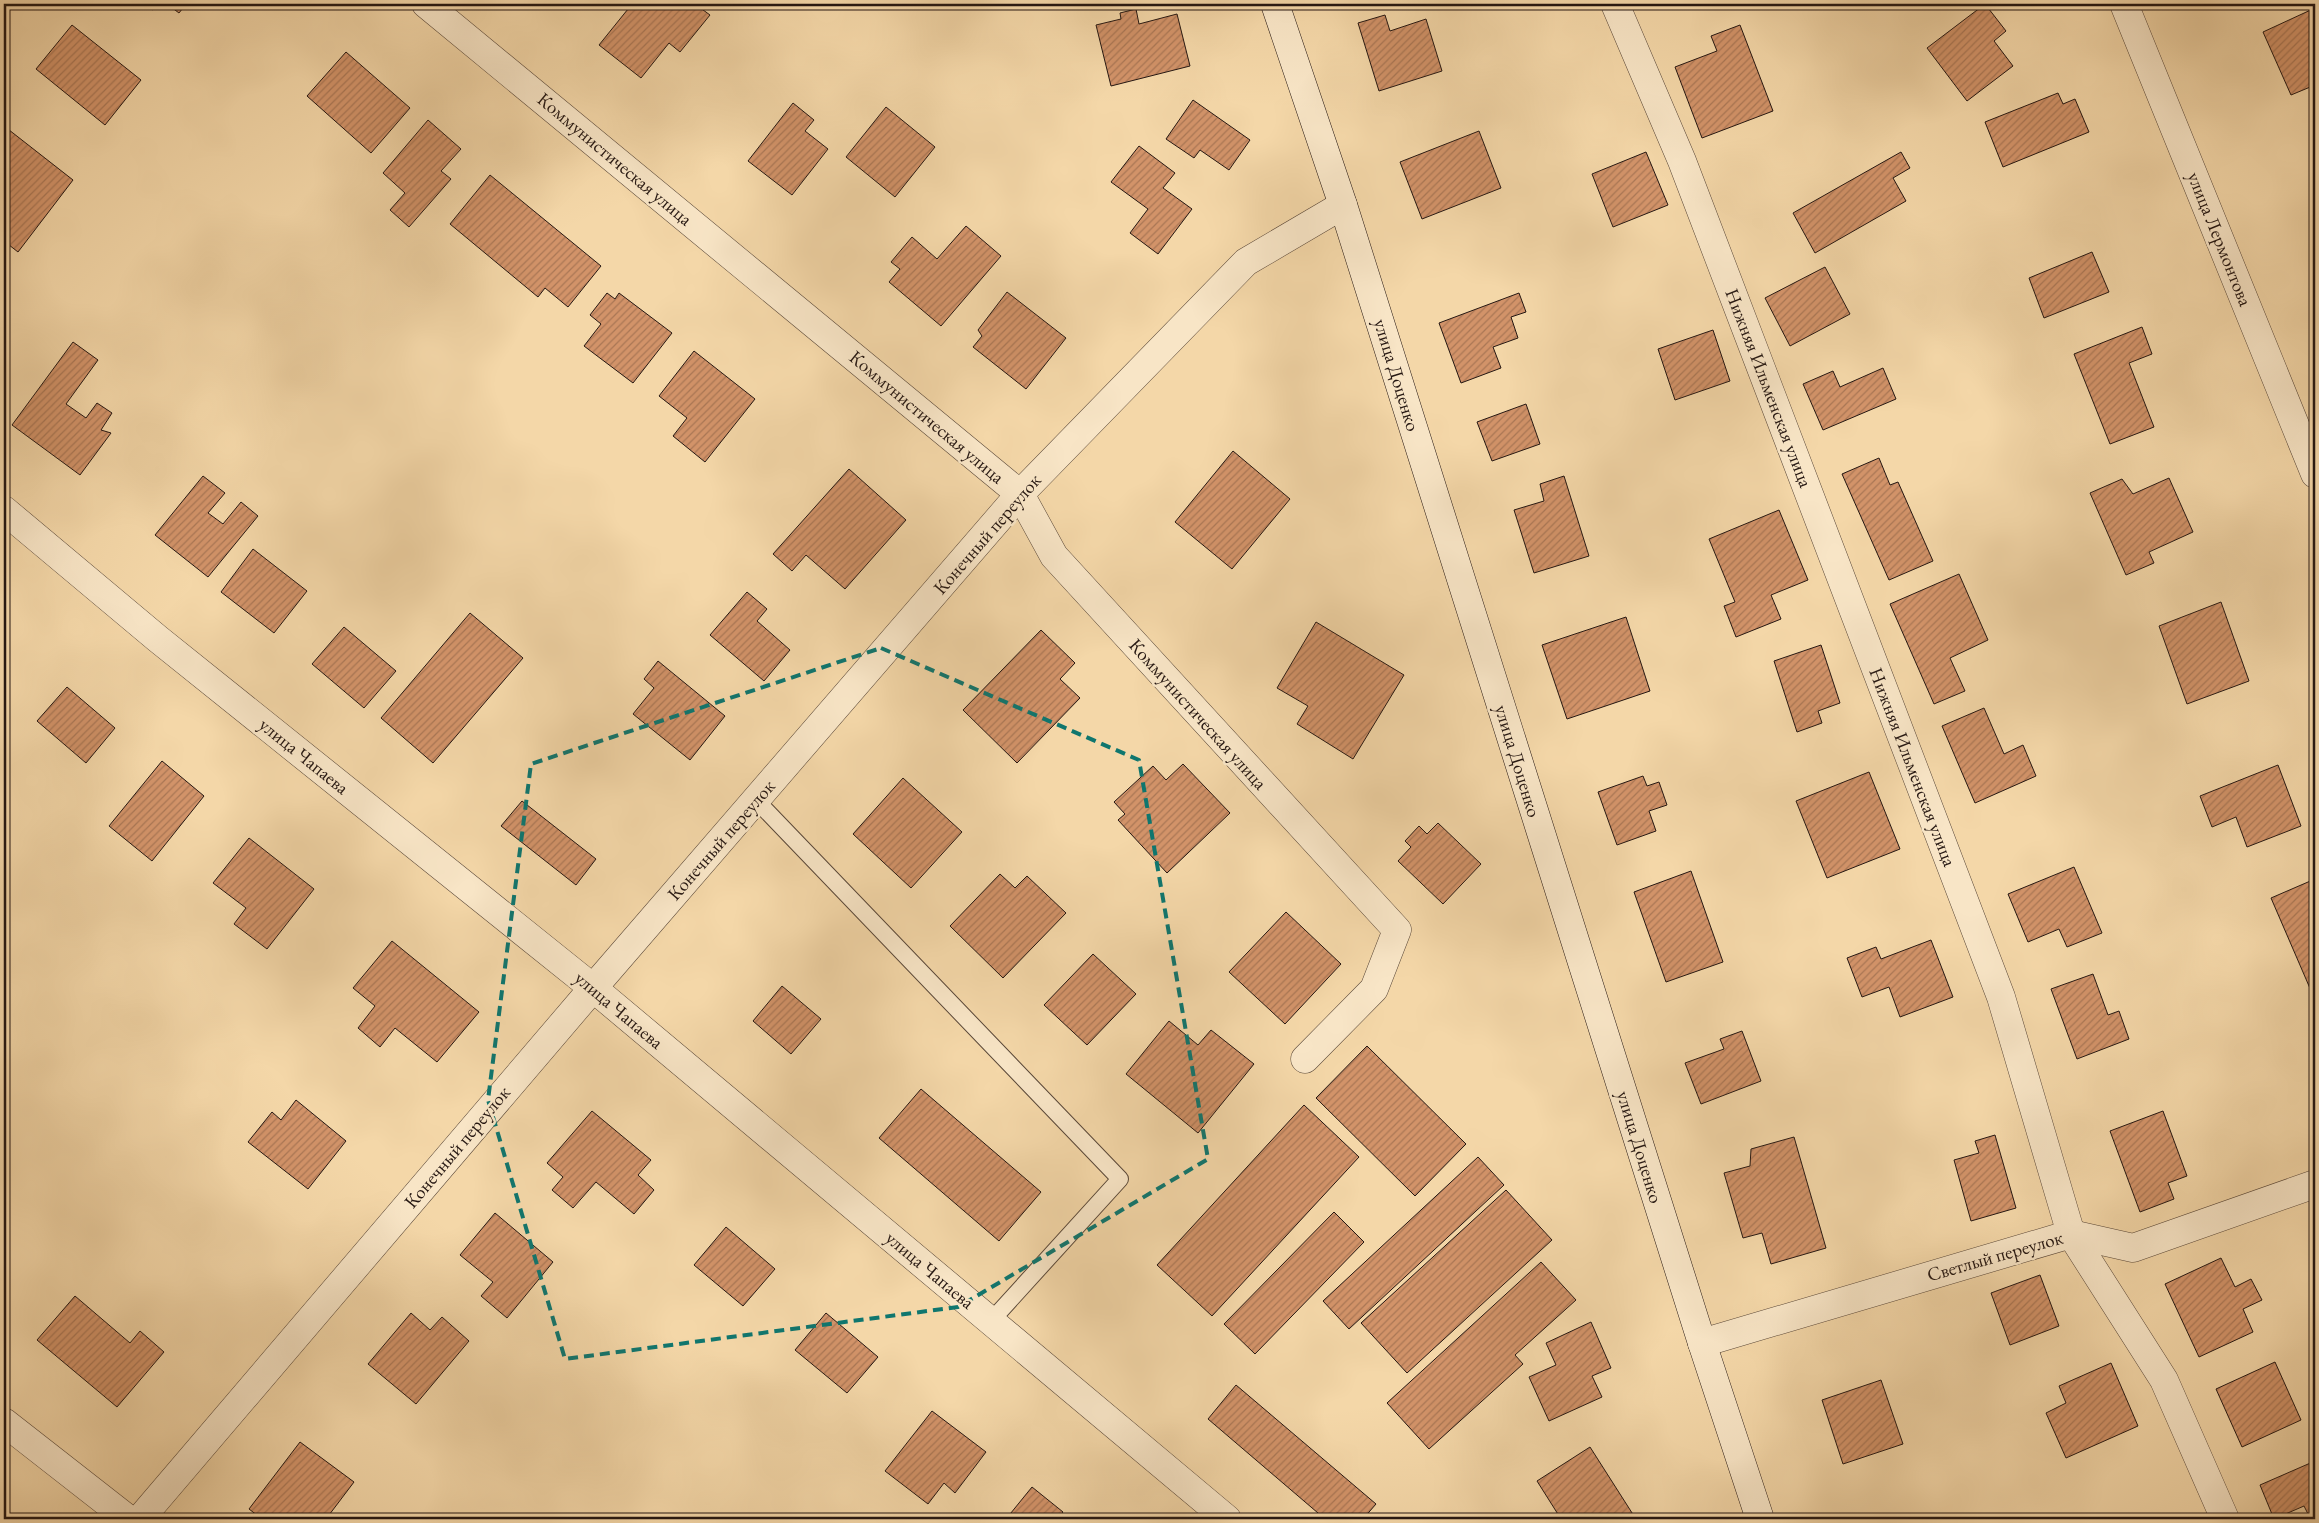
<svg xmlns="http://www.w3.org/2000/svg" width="2319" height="1523" viewBox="0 0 2319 1523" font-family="'EB Garamond',serif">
<defs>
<pattern id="building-hatch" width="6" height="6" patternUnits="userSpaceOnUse" patternTransform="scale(1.25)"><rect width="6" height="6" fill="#d29369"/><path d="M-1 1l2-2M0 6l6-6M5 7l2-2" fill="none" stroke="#a75"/></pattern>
</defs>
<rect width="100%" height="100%" fill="#f4d7a8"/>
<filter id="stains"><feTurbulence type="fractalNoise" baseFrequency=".004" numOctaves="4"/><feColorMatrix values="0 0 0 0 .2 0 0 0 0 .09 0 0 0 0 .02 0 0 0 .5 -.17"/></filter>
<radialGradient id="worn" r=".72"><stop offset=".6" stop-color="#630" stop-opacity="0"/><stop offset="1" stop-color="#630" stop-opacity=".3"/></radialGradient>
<g fill="url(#building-hatch)" stroke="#251712">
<polygon points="145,4 158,4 153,10"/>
<polygon points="167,4 186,4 179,13"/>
<polygon points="620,4 695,4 710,15 680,52 669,43 641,78 599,45 628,9"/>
<polygon points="1985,4 2006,31 1994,41 2013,66 1967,101 1927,48"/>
<polygon points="2315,8 2315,85 2291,95 2263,32"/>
<polygon points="1136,9 1139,24 1177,14 1190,66 1111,86 1096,25 1121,19 1120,13"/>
<polygon points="1385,15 1390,31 1426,19 1442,71 1379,91 1358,23"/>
<polygon points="72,25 141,80 105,125 36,69"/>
<polygon points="1740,25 1773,111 1702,138 1675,67 1717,51 1711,36"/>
<polygon points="346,52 410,108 371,153 307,96"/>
<polygon points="2058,93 2063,104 2075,99 2089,132 2003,167 1985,122"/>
<polygon points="1193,100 1250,140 1229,170 1200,150 1194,158 1166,139"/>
<polygon points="793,103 814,120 805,131 828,149 792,195 748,161"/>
<polygon points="886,107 935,147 895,197 846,157"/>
<polygon points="428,120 461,149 441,171 451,179 409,227 390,210 405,193 383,173"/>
<polygon points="4,126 73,180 18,252 4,241"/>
<polygon points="1479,131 1501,188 1422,219 1400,162"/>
<polygon points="1139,146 1175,173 1163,188 1192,209 1158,254 1130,233 1148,209 1111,182"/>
<polygon points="1646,152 1668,205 1613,227 1592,174"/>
<polygon points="1901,152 1910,168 1893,178 1906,201 1815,253 1793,213"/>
<polygon points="490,175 601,266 568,307 545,288 538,297 450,224"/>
<polygon points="966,226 1001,256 941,326 889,282 900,269 891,262 912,237 937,259"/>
<polygon points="2092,252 2109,292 2044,318 2029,278"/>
<polygon points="1825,267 1850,314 1790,346 1765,298"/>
<polygon points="1007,292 1066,338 1026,389 973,347 982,336 978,330"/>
<polygon points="607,293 615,299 619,293 672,333 633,383 584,346 601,324 590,315"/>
<polygon points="1519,293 1526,312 1511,317 1518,338 1493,347 1501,368 1461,383 1439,323"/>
<polygon points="2142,327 2152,354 2129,363 2154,427 2110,444 2074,354"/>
<polygon points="1713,330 1730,381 1675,400 1658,349"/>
<polygon points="73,342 98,360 66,404 86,418 97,403 112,413 101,430 111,433 80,475 12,425"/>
<polygon points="694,351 755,399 705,462 673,436 687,418 659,396"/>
<polygon points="1883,368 1896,399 1823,430 1803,384 1833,371 1840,387"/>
<polygon points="1526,404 1540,444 1492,461 1477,422"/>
<polygon points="1233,451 1290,499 1232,569 1175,522"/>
<polygon points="1879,458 1890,485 1898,482 1933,561 1889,580 1842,474"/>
<polygon points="849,469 906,520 845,589 806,555 792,571 773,554"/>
<polygon points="203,476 225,493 208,513 223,524 241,502 258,516 208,577 155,535"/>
<polygon points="1564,476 1589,556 1534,573 1514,510 1544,501 1540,484"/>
<polygon points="2169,478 2193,532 2149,552 2154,563 2126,575 2090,493 2122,479 2133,494"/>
<polygon points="1779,510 1808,580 1771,595 1781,619 1736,637 1724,606 1735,602 1709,539"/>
<polygon points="253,549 307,591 274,633 221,592"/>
<polygon points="1959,574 1988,640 1950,658 1965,691 1934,704 1890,604"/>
<polygon points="747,592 767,609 757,621 790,650 764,681 710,635"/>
<polygon points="2221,602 2249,681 2187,704 2159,626"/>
<polygon points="470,613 523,658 433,763 381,718"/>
<polygon points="1626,617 1650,691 1567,719 1542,645"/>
<polygon points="1316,622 1404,675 1353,759 1297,724 1308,706 1277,688"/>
<polygon points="344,627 396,671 364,708 312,664"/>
<polygon points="1041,630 1075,663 1060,679 1080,698 1017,763 963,710"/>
<polygon points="1821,645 1840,703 1818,711 1822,723 1797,732 1774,661"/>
<polygon points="658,661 725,716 690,760 633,714 654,688 644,679"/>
<polygon points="67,687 115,728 86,763 37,721"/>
<polygon points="1984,708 2004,754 2023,745 2036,776 1975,803 1942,726"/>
<polygon points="162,761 204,796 152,861 109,826"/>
<polygon points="1183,764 1230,813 1167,873 1118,820 1125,814 1114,802 1153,766 1166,780"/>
<polygon points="2278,765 2301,826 2247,847 2236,817 2212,827 2200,796"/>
<polygon points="1869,772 1900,849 1827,878 1796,801"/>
<polygon points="1643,776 1647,786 1659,782 1667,805 1649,811 1656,831 1617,845 1598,792"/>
<polygon points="903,778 962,832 911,888 853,834"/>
<polygon points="522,801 596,859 576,885 501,826"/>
<polygon points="1438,823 1481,864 1443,904 1398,861 1411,847 1405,841 1419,826 1427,834"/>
<polygon points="249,838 314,889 267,949 234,924 246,908 213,883"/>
<polygon points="2074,867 2102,933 2067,947 2059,929 2028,942 2008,894"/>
<polygon points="1691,871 1723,962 1666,982 1634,892"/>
<polygon points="1000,874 1015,888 1027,876 1066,913 1003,978 950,926"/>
<polygon points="2315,879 2315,991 2312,993 2271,898"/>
<polygon points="1286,912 1341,964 1285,1024 1229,972"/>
<polygon points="1931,940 1953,997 1900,1017 1889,987 1862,997 1847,958 1876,947 1881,959"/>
<polygon points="392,941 479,1012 437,1062 395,1028 380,1047 358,1028 375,1006 353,988"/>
<polygon points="1093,954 1136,994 1087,1045 1044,1005"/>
<polygon points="2093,974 2108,1015 2119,1011 2129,1039 2077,1059 2051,989"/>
<polygon points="782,986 821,1019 791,1054 753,1021"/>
<polygon points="1169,1021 1198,1045 1211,1030 1254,1064 1198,1133 1126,1074"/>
<polygon points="1742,1031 1761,1081 1701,1104 1685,1063 1724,1049 1720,1039"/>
<polygon points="1367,1046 1466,1144 1415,1196 1316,1098"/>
<polygon points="921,1089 1041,1192 999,1241 879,1138"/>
<polygon points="296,1100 346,1141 308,1189 248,1142 272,1112 281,1120"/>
<polygon points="1304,1105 1359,1157 1212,1316 1157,1265"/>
<polygon points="592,1111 651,1160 638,1175 654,1190 634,1214 596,1182 573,1208 552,1190 563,1177 547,1163"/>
<polygon points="2163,1111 2187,1176 2168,1183 2174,1199 2140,1212 2110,1131"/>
<polygon points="1995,1135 2016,1208 1971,1221 1954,1160 1979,1153 1975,1141"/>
<polygon points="1794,1137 1826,1248 1771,1264 1762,1233 1743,1238 1724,1173 1750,1166 1751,1149"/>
<polygon points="1478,1157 1504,1185 1349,1329 1323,1301"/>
<polygon points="1506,1190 1552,1240 1407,1373 1361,1323"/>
<polygon points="1334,1212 1364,1242 1255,1354 1224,1324"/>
<polygon points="495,1213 553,1262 507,1318 481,1296 493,1282 460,1255"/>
<polygon points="726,1227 775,1269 743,1306 694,1265"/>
<polygon points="2221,1258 2235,1287 2251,1279 2262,1300 2243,1309 2253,1332 2199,1357 2165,1284"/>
<polygon points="1541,1262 1576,1300 1515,1355 1523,1364 1429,1449 1387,1403"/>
<polygon points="2040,1275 2059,1326 2010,1345 1991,1293"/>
<polygon points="75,1296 130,1343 140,1331 164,1352 117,1407 37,1340"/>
<polygon points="411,1313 430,1330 442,1317 469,1341 416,1404 368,1364"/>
<polygon points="826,1313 878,1357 847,1393 795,1350"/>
<polygon points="1591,1322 1611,1368 1592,1376 1602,1397 1549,1421 1529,1377 1556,1365 1546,1343"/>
<polygon points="2275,1362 2301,1420 2242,1447 2216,1389"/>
<polygon points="2111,1363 2138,1426 2066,1458 2046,1413 2066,1403 2059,1386"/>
<polygon points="1881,1380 1903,1444 1843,1464 1822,1400"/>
<polygon points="1236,1385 1376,1504 1363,1519 1325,1519 1208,1419"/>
<polygon points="932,1411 986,1452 955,1493 944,1483 928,1504 885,1471"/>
<polygon points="300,1442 354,1482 326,1519 262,1519 249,1509"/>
<polygon points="1590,1447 1634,1516 1629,1519 1561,1519 1537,1481"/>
<polygon points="2315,1461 2315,1515 2310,1518 2304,1506 2274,1519 2260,1485"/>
<polygon points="1032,1487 1063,1512 1057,1519 1006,1519"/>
</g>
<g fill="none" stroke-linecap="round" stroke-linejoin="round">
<g stroke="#594738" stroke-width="18">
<polyline id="service" points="756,800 1120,1179 991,1321"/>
</g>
<g stroke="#594738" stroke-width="29">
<g id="minor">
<polyline points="426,4 1020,494 1054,556 1397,930 1374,989 1305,1059"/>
<polyline points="1615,4 1682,161 2001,997 2071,1234 2164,1380 2225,1519"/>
<polyline points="2124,4 2315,474"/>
<polyline points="4,510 158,639 593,988 1227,1519"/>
<polyline points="1702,1343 2071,1234 2133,1248 2315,1184"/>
<polyline points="140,1519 593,988 1020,494 1246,262 1343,205"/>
</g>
</g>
<g stroke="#594738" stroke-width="29">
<polyline id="tertiary" points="4,1422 128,1519"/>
</g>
<g stroke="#251712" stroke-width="29">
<polyline id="secondary" points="1275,4 1343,205 1702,1343 1760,1519"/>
</g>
<use href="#service" stroke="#f8e5c6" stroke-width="16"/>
<use href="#minor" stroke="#f8e5c6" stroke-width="28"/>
<use href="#tertiary" stroke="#f8e5c6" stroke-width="28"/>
<use href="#secondary" stroke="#f8e5c6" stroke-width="28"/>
</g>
<path fill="none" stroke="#0f766e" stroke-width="4" stroke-dasharray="10 6" stroke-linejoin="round" d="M881 648 1139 760 1208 1159 958 1307 565 1359 488 1100 531 764Z"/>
<g text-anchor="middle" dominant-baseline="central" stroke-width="5" stroke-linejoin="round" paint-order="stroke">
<g font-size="19" fill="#251712" stroke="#f8e5c6">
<text transform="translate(615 159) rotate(40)">Коммунистическая улица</text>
<text transform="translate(2220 239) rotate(68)">улица Лермонтова</text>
<text transform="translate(1397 375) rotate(73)">улица Доценко</text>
<text transform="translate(1769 388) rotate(69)">Нижняя Ильменская улица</text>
<text transform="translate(927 417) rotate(40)">Коммунистическая улица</text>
<text transform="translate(987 534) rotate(-49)">Конечный переулок</text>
<text transform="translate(1198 714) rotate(48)">Коммунистическая улица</text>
<text transform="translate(304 756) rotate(39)">улица Чапаева</text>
<text transform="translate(1518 761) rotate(73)">улица Доценко</text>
<text transform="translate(1913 767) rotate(69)">Нижняя Ильменская улица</text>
<text transform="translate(721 840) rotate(-49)">Конечный переулок</text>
<text transform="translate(619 1010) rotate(40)">улица Чапаева</text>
<text transform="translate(457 1147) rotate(-50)">Конечный переулок</text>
<text transform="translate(1640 1147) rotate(73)">улица Доценко</text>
<text transform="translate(1995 1256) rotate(-16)">Светлый переулок</text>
<text transform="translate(930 1270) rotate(40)">улица Чапаева</text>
</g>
</g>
<rect width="2319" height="1523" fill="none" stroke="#f4d7a8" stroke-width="20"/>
<rect x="5" y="5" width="2309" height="1513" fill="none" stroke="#251712" stroke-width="2.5"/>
<rect x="10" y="10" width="2299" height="1503" fill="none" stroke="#251712"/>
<rect width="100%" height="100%" filter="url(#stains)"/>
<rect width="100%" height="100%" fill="url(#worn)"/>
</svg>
